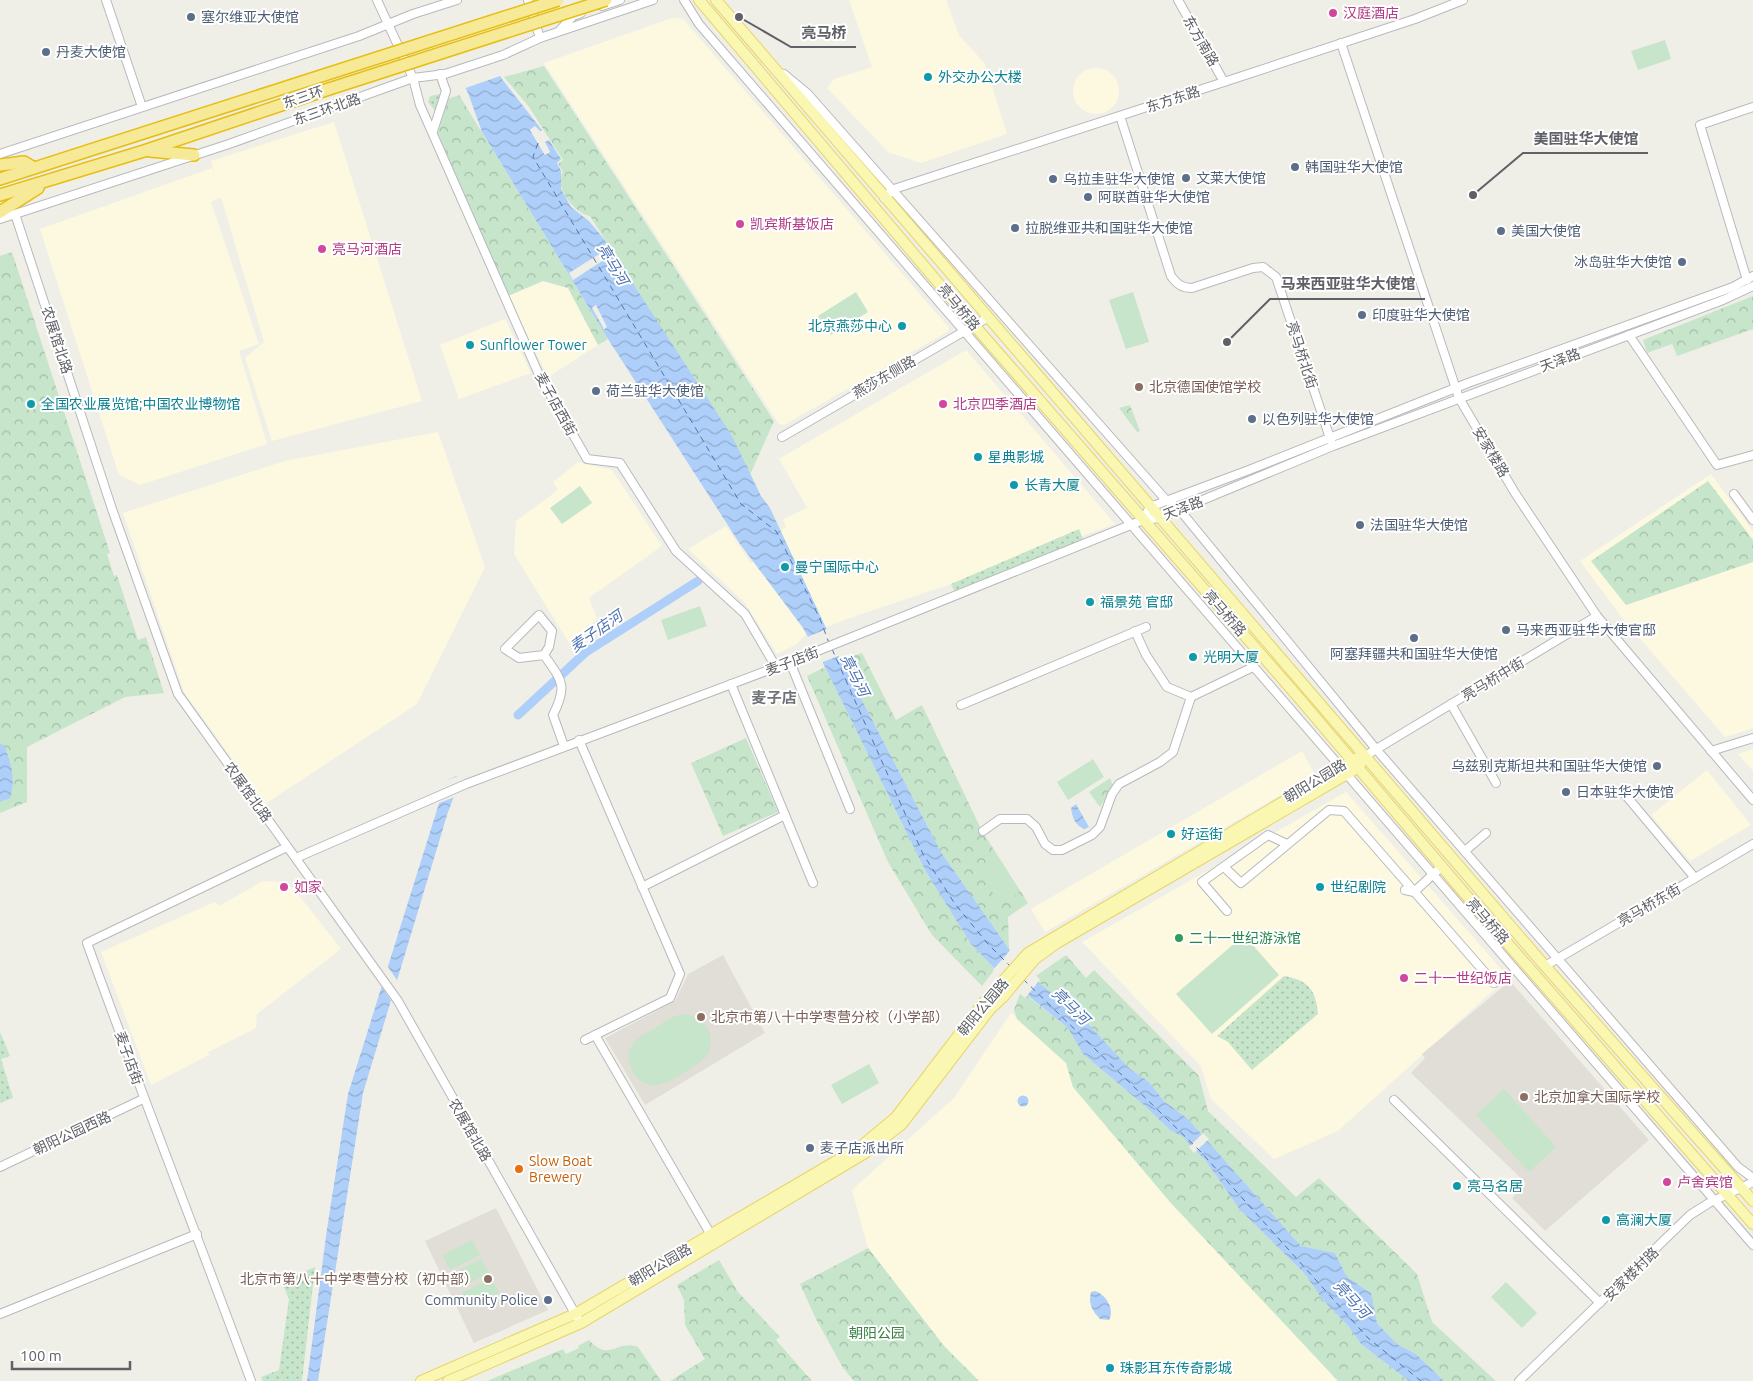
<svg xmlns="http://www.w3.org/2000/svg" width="1753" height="1381" viewBox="0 0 1753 1381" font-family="Ubuntu,'Noto Sans SC',sans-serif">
<defs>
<pattern id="grass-dots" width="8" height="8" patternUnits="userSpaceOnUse" patternTransform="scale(1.25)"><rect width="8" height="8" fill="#c6e5ca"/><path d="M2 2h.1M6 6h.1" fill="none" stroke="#a4bda8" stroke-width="1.8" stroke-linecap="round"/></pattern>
<pattern id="park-crowns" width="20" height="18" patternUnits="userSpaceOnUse" patternTransform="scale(1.25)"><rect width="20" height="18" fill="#c6e5ca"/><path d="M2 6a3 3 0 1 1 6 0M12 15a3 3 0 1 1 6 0" fill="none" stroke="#a4bda8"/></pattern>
<pattern id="water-waves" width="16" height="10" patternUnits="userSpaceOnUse" patternTransform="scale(1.25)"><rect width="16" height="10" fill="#aecff9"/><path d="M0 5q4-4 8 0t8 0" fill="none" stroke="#91abcd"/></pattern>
</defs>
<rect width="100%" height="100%" fill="#f0efe7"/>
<g fill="#fcf9e0">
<polygon points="849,0 946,0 959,35 985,64 1007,134 921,163 888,152 827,88 834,79 872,67"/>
<polygon points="672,18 683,19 949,328 947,332 784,425 779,424 544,63"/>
<circle cx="1096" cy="91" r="23"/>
<polygon points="334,122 422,401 272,441 245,358 264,342 221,197 211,202 259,344 239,351 267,444 140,485 119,475 40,229 212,168 216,180 211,161"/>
<polygon points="543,281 568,288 598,345 548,377 508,296"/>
<polygon points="505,319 531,373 459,399 440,345"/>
<polygon points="966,350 1115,524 951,584 847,619 804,636 797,644 777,654 745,603 688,549 726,526 751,564 759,556 756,547 786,527 783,519 807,508 779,459"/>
<polygon points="438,432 485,567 417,704 265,804 184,692 123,513 285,461"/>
<polygon points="578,462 612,470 662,546 589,598 597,619 569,643 514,554 516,521 558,490 553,482"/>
<polygon points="1711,474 1753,531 1753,728 1725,737 1623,619 1580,561"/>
<polygon points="1753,749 1753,771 1738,754"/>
<polygon points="1302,751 1315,775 1045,932 1031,909"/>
<polygon points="1707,770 1751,825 1690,861 1651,815"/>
<polygon points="1346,792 1508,977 1338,1131 1274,1159 1211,1099 1201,1066 1082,942"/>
<polygon points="263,881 283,882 294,889 341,949 257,1014 256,1028 208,1052 209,1055 151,1085 101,952 215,902 219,906"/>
<polygon points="1011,1013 1066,1063 1073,1087 1170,1202 1338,1381 979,1381 944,1346 868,1248 852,1190 954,1098"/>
</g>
<g fill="#e0ded6">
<polygon points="723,955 765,1033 645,1105 605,1038 675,1001 688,974"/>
<polygon points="1510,981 1649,1140 1545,1231 1512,1198 1526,1183 1411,1073 1425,1058 1422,1054"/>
<polygon points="496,1208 548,1310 474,1343 425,1241"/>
</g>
<g fill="url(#grass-dots)">
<polygon points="440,94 436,112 428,102 430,96"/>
<polygon points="1079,529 1083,539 956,595 951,584"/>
<path d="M1284 976C1308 980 1316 990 1318 1014L1252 1070 1228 1042 1217 1036Z"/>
<polygon points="0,1032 10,1056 1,1059 13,1098 0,1103"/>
<polygon points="315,1267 302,1381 262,1381 261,1377 279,1370 289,1299 281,1281"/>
</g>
<g fill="url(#park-crowns)">
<path d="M544 66 774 421 749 477 713 410 590 216C575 214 553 187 563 172L558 164 563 160 529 107 504 77Z"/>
<polygon points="459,95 608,339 598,345 568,288 543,281 508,296 438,133 448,99"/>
<polygon points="12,252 110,553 107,554 114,576 117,575 138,640 146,637 164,693 125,697 27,747 27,802 0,813 0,256"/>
<polygon points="1753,296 1753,329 1677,356 1672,344 1647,353 1643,340"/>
<polygon points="1130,405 1140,431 1137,432 1119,408"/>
<polygon points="1708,481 1753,540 1753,562 1626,605 1591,561"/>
<polygon points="862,653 896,720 922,705 982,831 1028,903 1008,917 1009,949 941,852 841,660"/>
<polygon points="825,667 926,872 971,944 995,969 982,986 932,935 888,862 807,676"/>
<polygon points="746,738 778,812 723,836 691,763"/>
<polygon points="1110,778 1113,785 1100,807 1089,792"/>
<polygon points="1066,955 1086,978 1094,970 1199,1076 1208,1111 1296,1197 1319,1178 1417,1274 1432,1322 1496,1381 1444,1381 1416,1354 1397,1344 1377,1323 1371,1293 1347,1277 1335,1253 1301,1246 1188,1119 1164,1101 1149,1082 1130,1069 1081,1016 1033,978"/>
<polygon points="1021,991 1068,1028 1083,1054 1145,1106 1170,1130 1183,1137 1206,1161 1240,1210 1305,1274 1322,1299 1349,1327 1361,1344 1409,1381 1338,1381 1170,1202 1073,1087 1066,1063 1017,1019 1014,1010"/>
<polygon points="868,1248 944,1346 979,1381 854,1381 843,1368 816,1319 800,1284"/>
<polygon points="719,1260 738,1292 780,1337 776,1340 812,1381 670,1381 705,1359 685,1325 684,1300 677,1285"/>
<path d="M589 1340C610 1363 616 1339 638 1347L661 1381H487L563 1349 566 1354 579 1348 578 1346Z"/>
</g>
<g fill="#c6e5ca">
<polygon points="1665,40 1671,59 1638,70 1631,51"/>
<polygon points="856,292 868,312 831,335 818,316"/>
<polygon points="1133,292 1149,342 1126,349 1109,300"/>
<polygon points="580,486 592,503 562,524 550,508"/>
<polygon points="700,606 707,626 668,640 661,620"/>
<polygon points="919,714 924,727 913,731 908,718"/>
<polygon points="1093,759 1104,777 1068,800 1057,782"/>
<polygon points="997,861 1019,893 1001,905 979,873"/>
<polygon points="1244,935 1279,975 1212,1034 1176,994"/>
<path d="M683 1014C705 1017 718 1035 707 1056 698 1065 669 1084 656 1085 637 1086 623 1064 631 1047 635 1038 647 1033 655 1028 664 1022 672 1016 683 1014Z"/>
<polygon points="869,1064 879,1083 842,1104 831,1085"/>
<polygon points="1504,1089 1556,1147 1529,1172 1476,1115"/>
<polygon points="472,1240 480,1255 450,1270 443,1255"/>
<polygon points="481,1259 489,1273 460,1288 453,1273"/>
<polygon points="491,1278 499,1293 469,1308 462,1293"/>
<polygon points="1506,1282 1537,1313 1522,1328 1491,1297"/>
</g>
<g fill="url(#water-waves)">
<polygon points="421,0 458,0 502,79 542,130 540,131 535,126 530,130 545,155 550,152 545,142 549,140 561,159 557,163 561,171 561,189 571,207 589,221 604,239 732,436 761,496 770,508 841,660 941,852 1009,949 1033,978 1081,1016 1130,1069 1149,1082 1164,1101 1188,1119 1301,1246 1335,1253 1347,1277 1371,1293 1377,1323 1397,1344 1416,1354 1444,1381 1409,1381 1361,1344 1349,1327 1322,1299 1305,1274 1240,1210 1206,1161 1183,1137 1170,1130 1145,1106 1083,1054 1068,1028 996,970 971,944 926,872 825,667 803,628 740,544 608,339 482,132 468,93"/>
<path d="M0 744 4 745C11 762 16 780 10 798L0 802Z"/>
<polygon points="456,776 461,778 448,812 363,1093 318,1381 307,1381 327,1229 348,1094 446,781"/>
<path d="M1076 804 1089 827 1084 829C1075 825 1072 817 1071 808Z"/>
<circle cx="1023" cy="1101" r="5.5"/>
<path d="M1095 1291C1106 1294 1115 1310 1109 1320L1100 1319C1092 1311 1088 1303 1091 1292Z"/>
</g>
<g fill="#f0efe7">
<polygon points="419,0 461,0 503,75 463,89"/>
<polygon points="534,127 538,133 535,129 533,130 546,152 547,151 543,143 543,142 549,138 543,142 549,152 545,155 530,130"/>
<polygon points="612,246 616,252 573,280 569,273"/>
<polygon points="596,305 607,327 603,330 603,327 592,308"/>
<polygon points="829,628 841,655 820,663 805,638"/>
<polygon points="461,775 464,779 457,796 437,804 443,782"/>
<polygon points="1012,948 1040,980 1025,998 993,970"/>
<polygon points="386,964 399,983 392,1002 379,983"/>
<polygon points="1203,1133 1209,1139 1194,1153 1189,1147"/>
</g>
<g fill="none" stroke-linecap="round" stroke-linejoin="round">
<polyline stroke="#aecff9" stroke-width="9" points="518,715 586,652 698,581"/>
<g stroke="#4e73b3" stroke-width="1" stroke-dasharray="6 5" stroke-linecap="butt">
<polyline points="538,143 533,157 741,504 776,531 820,619 829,643"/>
<polyline points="832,649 923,854 955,904 988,944 1009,965"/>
<polyline points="1023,979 1200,1151 1368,1338 1421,1381"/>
</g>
<g stroke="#b7b9bd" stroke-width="10">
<g id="minor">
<polyline points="106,0 142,107"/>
<polyline points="377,0 413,78 420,105 540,377 587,459 620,463 676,551 745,614 776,667"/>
<polyline points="528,0 540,38"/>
<polyline points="684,0 699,24 1753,1245"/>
<polyline points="1178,0 1224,82"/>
<polyline points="602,6 620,0"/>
<polyline points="560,30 573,16 581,13"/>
<polyline points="1341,43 1459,398 1515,493 1597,616 1753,800"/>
<polyline points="784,74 807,93 1166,500 1179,509 1376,749 1738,1167 1753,1178"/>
<path d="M1120 116 1171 276C1177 284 1182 288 1192 288L1253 268 1263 267 1276 277 1331 441"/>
<polyline points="433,131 446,91 440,74"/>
<polyline points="0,154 359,36 413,14 457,0"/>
<polyline points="884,198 894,189 1224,82 1415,19 1463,0"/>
<polyline points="15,214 112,509 178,694 398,1001 577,1317"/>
<polyline points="0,219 229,144 413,78 445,74 503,55 540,38 653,0"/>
<polyline points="1747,280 1700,125 1753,107"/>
<polyline points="1629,335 1717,465 1753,455"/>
<polyline points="782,437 987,318"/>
<polyline points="1734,494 1753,520"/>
<polyline points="1143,520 1150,507 1249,470 1468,383 1733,287 1753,276"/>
<polyline points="1135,631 1146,655 1167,687 1191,697 1253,667"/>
<path d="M544 655 519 658 505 649 539 615 552 631 549 647 544 655C562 681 568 685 553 715L564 746"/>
<polyline points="790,662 850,809"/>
<polyline points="731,684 813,883"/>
<polyline points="1451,704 1496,783"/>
<polyline points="961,705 1146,627"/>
<polyline points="579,740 680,974 670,998 585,1040"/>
<polyline points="1711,751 1753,738"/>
<polyline points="1365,756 1597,616"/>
<polyline points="1623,792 1695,878"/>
<polyline points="983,831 1000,819 1027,819 1036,827 1045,844 1053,850 1062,850 1092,835 1100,827 1112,794 1119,784 1160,762 1173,752 1191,697"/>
<polyline points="1465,851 1486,833"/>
<polyline points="296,858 466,784 790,662 1143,520 1159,518 1333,446 1723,300 1753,286"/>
<polyline points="1224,867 1241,883 1329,810 1344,811 1494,983"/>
<polyline points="642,887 785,815"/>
<polyline points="1405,890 1414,892 1441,867"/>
<polyline points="1227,911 1202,882 1268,835 1287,844"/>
<polyline points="1545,966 1753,844"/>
<polyline points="595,1035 711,1235"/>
<polyline points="1394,1100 1600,1303"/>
<polyline points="0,1167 143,1099"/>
<polyline points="0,1314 197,1234"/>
<path d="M251 1381C197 1235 140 1090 87 943L287 847"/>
<polyline points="1519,1381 1690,1215 1709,1203 1753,1182"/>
</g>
</g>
<g stroke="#e8d468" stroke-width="12">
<g id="major">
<polyline points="699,0 974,325 1299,698 1488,921 1753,1224"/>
<polyline points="716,0 1545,966 1753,1201"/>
<polyline points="421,1381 575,1314 860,1147 896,1117 983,1003 1028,953 1357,758"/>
<polyline points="448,1381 581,1323 865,1153 902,1124 991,1008 1003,997 1035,959 1057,943 1359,767 1361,763"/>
</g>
</g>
<g stroke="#e7be10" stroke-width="14">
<g id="highway">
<polyline points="150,151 194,155"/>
<polyline points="0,165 24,162 34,168"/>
<polyline points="0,179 324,75"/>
<polyline points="0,195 144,151 329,89"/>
<polyline points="0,212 38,188"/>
</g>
</g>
<use href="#minor" stroke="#fff" stroke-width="8"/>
<use href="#major" stroke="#faf7b3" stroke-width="10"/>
<use href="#highway" stroke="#f6e998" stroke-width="11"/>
<g stroke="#e7be10" stroke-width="14" stroke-linecap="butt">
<g id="highway-bridge">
<polyline points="324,75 558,0"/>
<polyline points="329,89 606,0"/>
</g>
</g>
<use href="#highway-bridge" stroke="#f6e998" stroke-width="11"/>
</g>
<g fill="#d1479c" stroke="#fff" stroke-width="2">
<circle cx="1333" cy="13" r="5"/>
<circle cx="740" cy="224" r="5"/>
<circle cx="322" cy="249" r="5"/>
<circle cx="943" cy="404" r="5"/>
<circle cx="284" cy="887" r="5"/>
<circle cx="1404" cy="978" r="5"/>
<circle cx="1667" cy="1182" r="5"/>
</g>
<g fill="#5c6f8a" stroke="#fff" stroke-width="2">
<circle cx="191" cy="17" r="5"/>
<circle cx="46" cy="52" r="5"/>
<circle cx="1295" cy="167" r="5"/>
<circle cx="1186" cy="178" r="5"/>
<circle cx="1053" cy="179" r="5"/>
<circle cx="1088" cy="197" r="5"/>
<circle cx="1015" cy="228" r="5"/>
<circle cx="1501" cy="231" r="5"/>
<circle cx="1682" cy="262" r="5"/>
<circle cx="1362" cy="315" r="5"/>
<circle cx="596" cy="391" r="5"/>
<circle cx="1252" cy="419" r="5"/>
<circle cx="1360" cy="525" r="5"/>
<circle cx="1506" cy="630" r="5"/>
<circle cx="1414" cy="638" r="5"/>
<circle cx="1657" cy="766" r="5"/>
<circle cx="1566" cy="792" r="5"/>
<circle cx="810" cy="1148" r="5"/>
<circle cx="548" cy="1300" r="5"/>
</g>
<g fill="#0f9aa8" stroke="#fff" stroke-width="2">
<circle cx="928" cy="77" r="5"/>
<circle cx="902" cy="326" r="5"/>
<circle cx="470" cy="345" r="5"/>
<circle cx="31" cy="404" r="5"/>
<circle cx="978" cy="457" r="5"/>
<circle cx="1014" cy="485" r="5"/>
<circle cx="785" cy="567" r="5"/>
<circle cx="1090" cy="602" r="5"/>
<circle cx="1193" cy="657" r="5"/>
<circle cx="1171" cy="834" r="5"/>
<circle cx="1320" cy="887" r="5"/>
<circle cx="1457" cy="1186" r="5"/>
<circle cx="1606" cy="1220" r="5"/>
<circle cx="1110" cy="1368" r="5"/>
</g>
<g fill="#8d6e63" stroke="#fff" stroke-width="2">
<circle cx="1139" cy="387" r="5"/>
<circle cx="701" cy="1017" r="5"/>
<circle cx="1524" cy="1097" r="5"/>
<circle cx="488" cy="1279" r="5"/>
</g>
<circle fill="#2e9e5b" stroke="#fff" stroke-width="2" cx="1179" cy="938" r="5"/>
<circle fill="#e8710a" stroke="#fff" stroke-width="2" cx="519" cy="1169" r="5"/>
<g text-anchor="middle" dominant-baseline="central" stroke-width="4" stroke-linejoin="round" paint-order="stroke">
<g font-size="14" fill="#b23c85" stroke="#fff" text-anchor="start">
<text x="1343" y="13">汉庭酒店</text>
<text x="750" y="224">凯宾斯基饭店</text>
<text x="332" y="249">亮马河酒店</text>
<text x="953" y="404">北京四季酒店</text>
<text x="294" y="887">如家</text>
<text x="1414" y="978">二十一世纪饭店</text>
<text x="1677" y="1182">卢舍宾馆</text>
</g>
<g font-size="14" fill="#4e5e75" stroke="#fff" text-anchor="start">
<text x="201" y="17">塞尔维亚大使馆</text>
<text x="56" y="52">丹麦大使馆</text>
<text x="1305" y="167">韩国驻华大使馆</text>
<text x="1196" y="178">文莱大使馆</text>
<text x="1063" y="179">乌拉圭驻华大使馆</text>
<text x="1098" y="197">阿联酋驻华大使馆</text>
<text x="1025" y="228">拉脱维亚共和国驻华大使馆</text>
<text x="1511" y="231">美国大使馆</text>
<text x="1672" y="262" text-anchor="end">冰岛驻华大使馆</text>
<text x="1372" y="315">印度驻华大使馆</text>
<text x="606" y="391">荷兰驻华大使馆</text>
<text x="1262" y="419">以色列驻华大使馆</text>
<text x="1370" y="525">法国驻华大使馆</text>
<text x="1516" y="630">马来西亚驻华大使官邸</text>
<text x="1414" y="654" text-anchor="middle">阿塞拜疆共和国驻华大使馆</text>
<text x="1647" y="766" text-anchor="end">乌兹别克斯坦共和国驻华大使馆</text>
<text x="1576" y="792">日本驻华大使馆</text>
<text x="820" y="1148">麦子店派出所</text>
<text x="538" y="1300" text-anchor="end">Community Police</text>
</g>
<g font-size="14" fill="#5f6166" stroke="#fff">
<text transform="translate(1201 41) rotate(60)">东方南路</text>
<text transform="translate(303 97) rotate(-19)">东三环</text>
<text transform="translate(1173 99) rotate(-18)">东方东路</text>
<text transform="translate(327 109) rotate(-19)">东三环北路</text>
<text transform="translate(959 307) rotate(50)">亮马桥路</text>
<text transform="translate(57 340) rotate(72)">农展馆北路</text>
<text transform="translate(1302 355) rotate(72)">亮马桥北街</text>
<text transform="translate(1560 360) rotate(-20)">天泽路</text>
<text transform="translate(884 377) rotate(-30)">燕莎东侧路</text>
<text transform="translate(556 404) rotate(61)">麦子店西街</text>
<text transform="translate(1491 452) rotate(59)">安家楼路</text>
<text transform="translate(1183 508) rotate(-21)">天泽路</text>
<text transform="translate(1225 613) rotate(49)">亮马桥路</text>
<text transform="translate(792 661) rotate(-21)">麦子店街</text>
<text transform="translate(1493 679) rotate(-31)">亮马桥中街</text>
<text transform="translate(1315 781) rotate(-31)">朝阳公园路</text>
<text transform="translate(248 792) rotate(54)">农展馆北路</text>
<text transform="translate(1649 905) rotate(-30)">亮马桥东街</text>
<text transform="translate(1488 921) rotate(49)">亮马桥路</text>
<text transform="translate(983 1007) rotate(-50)">朝阳公园路</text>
<text transform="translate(129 1058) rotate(70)">麦子店街</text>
<text transform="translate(470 1130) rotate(60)">农展馆北路</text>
<text transform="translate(72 1133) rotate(-25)">朝阳公园西路</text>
<text transform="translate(660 1265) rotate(-30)">朝阳公园路</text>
<text transform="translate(1631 1274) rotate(-44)">安家楼村路</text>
</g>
<g font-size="14" fill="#0d838f" stroke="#fff" text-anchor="start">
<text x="938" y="77">外交办公大楼</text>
<text x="892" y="326" text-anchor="end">北京燕莎中心</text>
<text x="480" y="345">Sunflower Tower</text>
<text x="41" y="404">全国农业展览馆;中国农业博物馆</text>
<text x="988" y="457">星典影城</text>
<text x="1024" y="485">长青大厦</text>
<text x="795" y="567">曼宁国际中心</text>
<text x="1100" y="602">福景苑 官邸</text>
<text x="1203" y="657">光明大厦</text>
<text x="1181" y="834">好运街</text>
<text x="1330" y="887">世纪剧院</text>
<text x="1467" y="1186">亮马名居</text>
<text x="1616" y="1220">高澜大厦</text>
<text x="1120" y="1368">珠影耳东传奇影城</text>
</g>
<g font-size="14" fill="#785e54" stroke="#fff" text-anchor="start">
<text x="1149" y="387">北京德国使馆学校</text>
<text x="711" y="1017">北京市第八十中学枣营分校（小学部）</text>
<text x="1534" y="1097">北京加拿大国际学校</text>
<text x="478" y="1279" text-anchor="end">北京市第八十中学枣营分校（初中部）</text>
</g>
<g font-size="14" fill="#27864d" stroke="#fff" text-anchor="start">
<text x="1189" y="938">二十一世纪游泳馆</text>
</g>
<g font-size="14" fill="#c56008" stroke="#fff" text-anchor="start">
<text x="529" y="1161">Slow Boat<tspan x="529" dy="16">Brewery</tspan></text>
</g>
<g font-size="14" fill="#3b8146" stroke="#fff">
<text x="877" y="1333">朝阳公园</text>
</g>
<g font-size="15" font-style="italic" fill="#4e73b3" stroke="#fff">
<text transform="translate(613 264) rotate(59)">亮马河</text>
<text transform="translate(596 631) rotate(-35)">麦子店河</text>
<text transform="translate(855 675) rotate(63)">亮马河</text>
<text transform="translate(1071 1006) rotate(44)">亮马河</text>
<text transform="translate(1352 1299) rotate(48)">亮马河</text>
</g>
<g font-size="15" font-weight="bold" fill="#707378" stroke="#fff">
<text x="774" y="697">麦子店</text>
</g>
</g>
<path fill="none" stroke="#5f6166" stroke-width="2" d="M739 17L791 47H856M1473 195L1523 153H1648M1227 342L1270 299H1425"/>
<g fill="#5f6166" stroke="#fff" stroke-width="2">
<circle cx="739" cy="17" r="5"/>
<circle cx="1473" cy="195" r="5"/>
<circle cx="1227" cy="342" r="5"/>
</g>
<g font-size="15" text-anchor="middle" font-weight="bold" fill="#5f6166" stroke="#fff" stroke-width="4" stroke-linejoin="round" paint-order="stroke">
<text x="824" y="38">亮马桥</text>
<text x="1586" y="144">美国驻华大使馆</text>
<text x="1348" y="289">马来西亚驻华大使馆</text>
</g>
<path d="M12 1361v8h118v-8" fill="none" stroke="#5f6166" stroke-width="2.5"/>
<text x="20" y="1361" font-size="15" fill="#5f6166" stroke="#ffffff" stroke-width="4" paint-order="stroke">100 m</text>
</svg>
